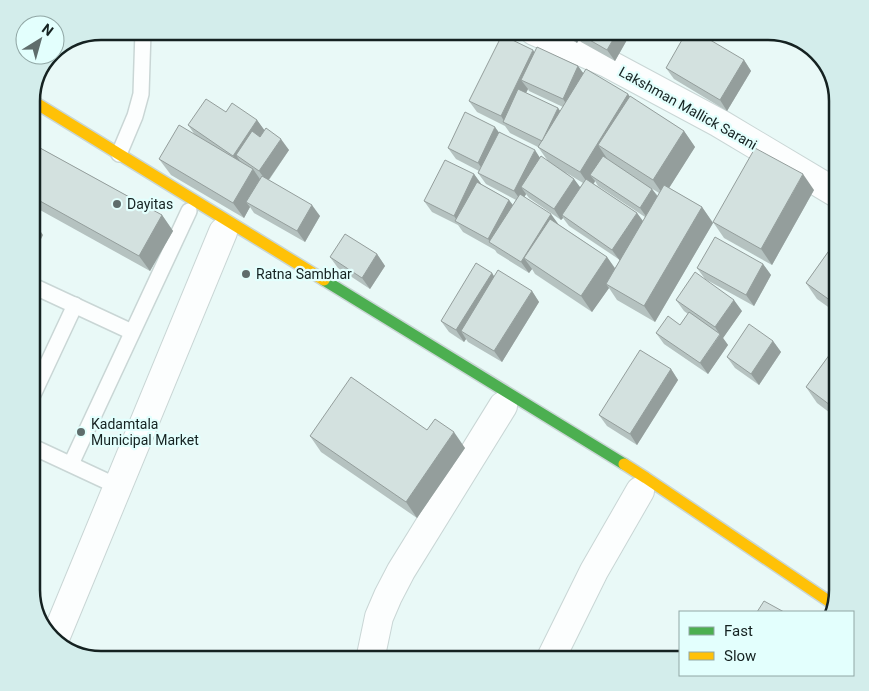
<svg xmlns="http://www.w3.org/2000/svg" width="869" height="691" viewBox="0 0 869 691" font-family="Roboto,sans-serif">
<rect width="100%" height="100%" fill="#e9f9f7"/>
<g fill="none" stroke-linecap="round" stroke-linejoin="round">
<g stroke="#c9d6d5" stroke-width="18">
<g id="lane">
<polyline points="119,154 135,116 141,94 143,31"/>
<polyline points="31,285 132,332"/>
<polyline points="31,399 75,305"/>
<polyline points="31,446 119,487"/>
<polyline points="71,464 189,211"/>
</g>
</g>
<g stroke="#c9d6d5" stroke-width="30">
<g id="street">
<polyline points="534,31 607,63 719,123 838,194"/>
<polyline points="54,641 223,232"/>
<polyline points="370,660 379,617 388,596 401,571 503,406"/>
<polyline points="550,660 594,571 640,491"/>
</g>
</g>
<g stroke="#c9d6d5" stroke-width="14">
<polyline id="fast" points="324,280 624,464"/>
</g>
<g stroke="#c9d6d5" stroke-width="14">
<g id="slow">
<polyline points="31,100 324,280"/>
<polyline points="624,464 646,478 833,604"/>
</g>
</g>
<use href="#lane" stroke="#fcfefe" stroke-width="15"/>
<use href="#street" stroke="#fcfefe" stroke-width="28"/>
<use href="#fast" stroke="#4caf50" stroke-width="11"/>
<use href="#slow" stroke="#ffc107" stroke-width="11"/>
</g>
<g fill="#b5c2c0" fill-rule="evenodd">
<polygon points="557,31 632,31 615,61 581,42 579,39 577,43"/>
<path d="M535 53 578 66 583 73 628 94 630 97 684 131 695 147 669 188 702 207 713 223 655 322 617 300 609 288 592 312 535 274 532 269 529 273 497 253 495 250 463 232 458 225 432 212 424 201 474 174 481 184 509 200 513 205 516 200 486 184 478 173 479 171 456 159 448 148 499 132 540 158 548 161 538 147 510 133 505 126 477 112 469 101ZM528 89 529 91 563 107 560 111 558 108 526 93ZM565 172 583 183 580 187 574 179ZM595 181 598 186 645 217 643 221 637 213 594 184ZM651 188 659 193 658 196ZM526 194 529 198 561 220 563 218 569 226 620 260 615 268 607 257 558 224 524 197Z"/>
<polygon points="744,60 751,71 727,111 674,79 666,68"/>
<polygon points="226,112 257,120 264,130 289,150 269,180 320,216 305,242 254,213 250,207 244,218 171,175 159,159 195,135 188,125"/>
<polygon points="31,143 162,215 173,231 150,271 31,205"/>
<polygon points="814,190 772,265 724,238 713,222"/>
<polygon points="838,238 838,314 817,299 806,283"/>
<polygon points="377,254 385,266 370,289 338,268 330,257"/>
<polygon points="763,264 771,275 754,306 705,279 697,268"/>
<polygon points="492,273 494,277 532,291 539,302 502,362 468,342 466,339 464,342 449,332 441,321"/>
<polygon points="676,300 742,311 723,338 728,345 708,374 664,344 656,333 680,325 688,314 684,311"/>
<polygon points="773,341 781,352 759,385 735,368 727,357"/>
<polygon points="838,343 838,419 817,403 806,387"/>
<polygon points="671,369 678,380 637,445 607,426 599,415"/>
<polygon points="427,430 465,448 417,518 321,452 310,436"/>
<polygon points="838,491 838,514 830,503"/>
</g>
<g fill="#949e9c">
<polygon points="569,31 574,31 579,39 577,43"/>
<polygon points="618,31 632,31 615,61 607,50"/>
<polygon points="533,50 541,62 521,80 528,89 510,125 506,124 501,116"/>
<polygon points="744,60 751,71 727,111 720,100"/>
<polygon points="578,66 586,77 571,111 563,99"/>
<polygon points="628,94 639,110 598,145 608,160 590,175 595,181 591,188 580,172"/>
<polygon points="558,108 566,119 542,141"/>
<polygon points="257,120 265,131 245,161 236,155 242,164 240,167 233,156"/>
<polygon points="495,127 503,138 486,174 478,163"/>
<polygon points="684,131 695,147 664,196 653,180"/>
<polygon points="281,139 289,150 267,182 259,171"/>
<polygon points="535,150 542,161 521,187 526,194 522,202 514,191"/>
<polygon points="253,169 264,185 246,202 250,207 244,218 233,203"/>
<polygon points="474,174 482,185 459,223 454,216"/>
<polygon points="803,174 814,190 772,265 761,249"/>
<polygon points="574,179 582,190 562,215 563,218 561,220 554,209"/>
<polygon points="652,189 660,200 648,219 640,208"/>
<polygon points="509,200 517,211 490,242 488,239"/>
<polygon points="312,205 320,216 305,242 297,231"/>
<polygon points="702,207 713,223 655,322 644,306"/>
<polygon points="637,213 645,224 620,261 612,250"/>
<polygon points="551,214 559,225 524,258 532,269 529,273 521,262"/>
<polygon points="162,215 173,231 150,271 139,256"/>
<polygon points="39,229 43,235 31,260 31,245"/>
<polygon points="377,254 385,266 370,289 362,278"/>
<polygon points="607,257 618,273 606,284 609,288 592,312 581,296"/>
<polygon points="763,264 771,275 754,306 746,295"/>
<polygon points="492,273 499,284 461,331 466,339 464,342 456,330"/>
<polygon points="532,291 539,302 502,362 494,351"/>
<polygon points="734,300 742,311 723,338 728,345 708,374 700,363 720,335 715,327"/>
<polygon points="773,341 781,352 759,385 751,374"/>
<polygon points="671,369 678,380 637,445 630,434"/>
<polygon points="454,432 465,448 417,518 406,502"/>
</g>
<g fill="#d3e1df" stroke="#949e9c">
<polygon points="574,31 618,31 607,50"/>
<polygon points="687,31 695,31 744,60 720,100 666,68"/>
<polygon points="502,35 533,50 501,116 469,101"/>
<polygon points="537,47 578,66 563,99 521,80"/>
<polygon points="586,69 628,94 580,172 538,147"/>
<polygon points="518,89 558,108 542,141 503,122"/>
<polygon points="630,96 684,131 653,180 598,145"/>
<polygon points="206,99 226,112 232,103 257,120 233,156 188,125"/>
<polygon points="465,112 495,127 478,163 448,148"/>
<polygon points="179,125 253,169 233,203 159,159"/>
<polygon points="266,128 281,139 259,171 236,155 252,131 260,137"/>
<polygon points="499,132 535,150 514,191 478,173"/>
<polygon points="31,143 162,215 139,256 31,196"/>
<polygon points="755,148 803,174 761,249 713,222"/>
<polygon points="541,156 574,179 554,209 521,187"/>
<polygon points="603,156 652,189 640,208 590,175"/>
<polygon points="445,160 474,174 454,216 424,201"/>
<polygon points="262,176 312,205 297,231 246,202"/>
<polygon points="586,179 637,213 612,250 562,215"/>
<polygon points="477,182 509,200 488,239 455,221"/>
<polygon points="664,185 702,207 644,306 606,284"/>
<polygon points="520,194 551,214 521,262 489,242"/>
<polygon points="550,219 607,257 581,296 524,258"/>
<polygon points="31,225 39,229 31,245"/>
<polygon points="345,234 377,254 362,278 330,257"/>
<polygon points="715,237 763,264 746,295 697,268"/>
<polygon points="838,238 838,306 806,283"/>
<polygon points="476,263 492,273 456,330 441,321"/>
<polygon points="498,270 532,291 494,351 461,331"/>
<polygon points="695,272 734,300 715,327 676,300"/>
<polygon points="689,312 720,334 700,363 656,333 668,316 680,325"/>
<polygon points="749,324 773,341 751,374 727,357"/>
<polygon points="838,343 838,411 806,387"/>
<polygon points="640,350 671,369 630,434 599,415"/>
<polygon points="351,377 427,430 435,419 454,432 406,502 310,436"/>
<polygon points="838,491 838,508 830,503"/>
<polygon points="764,601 784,612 757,612"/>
</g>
<g fill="#5f6d6c" stroke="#e3fffd" stroke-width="2">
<circle cx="117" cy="204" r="5"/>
<circle cx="246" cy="274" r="5"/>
<circle cx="81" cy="432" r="5"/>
</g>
<g text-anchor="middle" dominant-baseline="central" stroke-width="4.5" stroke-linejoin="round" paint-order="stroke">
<g font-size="14" fill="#152221" stroke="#e3fffd">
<text transform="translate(688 108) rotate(29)">Lakshman Mallick Sarani</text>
</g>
<g font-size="14" fill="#152221" stroke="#e3fffd" text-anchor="start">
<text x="127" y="204">Dayitas</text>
<text x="256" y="274">Ratna Sambhar</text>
<text x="91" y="424">Kadamtala<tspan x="91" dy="16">Municipal Market</tspan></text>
</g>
</g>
<path d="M0 0H869V691H0ZM101 40H768A61 61 0 0 1 829 101V590A61 61 0 0 1 768 651H101A61 61 0 0 1 40 590V101A61 61 0 0 1 101 40Z" fill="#d3edeb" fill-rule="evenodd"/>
<path fill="none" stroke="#152221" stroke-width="2.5" d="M101 40H768A61 61 0 0 1 829 101V590A61 61 0 0 1 768 651H101A61 61 0 0 1 40 590V101A61 61 0 0 1 101 40Z"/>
<rect x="679" y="611" width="175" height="65" fill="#e3fffd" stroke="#91a7a5"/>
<rect x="689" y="627" width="25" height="8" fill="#4caf50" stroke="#91a7a5"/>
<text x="724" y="636" font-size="15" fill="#152221">Fast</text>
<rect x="689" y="652" width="25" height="8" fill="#ffc107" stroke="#91a7a5"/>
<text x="724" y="661" font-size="15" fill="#152221">Slow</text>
<g transform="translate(40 40) rotate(37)"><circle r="24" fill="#e3fffd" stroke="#91a7a5"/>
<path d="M0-4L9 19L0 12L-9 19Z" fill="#5f6d6c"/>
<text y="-8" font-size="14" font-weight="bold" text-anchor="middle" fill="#152221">N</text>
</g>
</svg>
